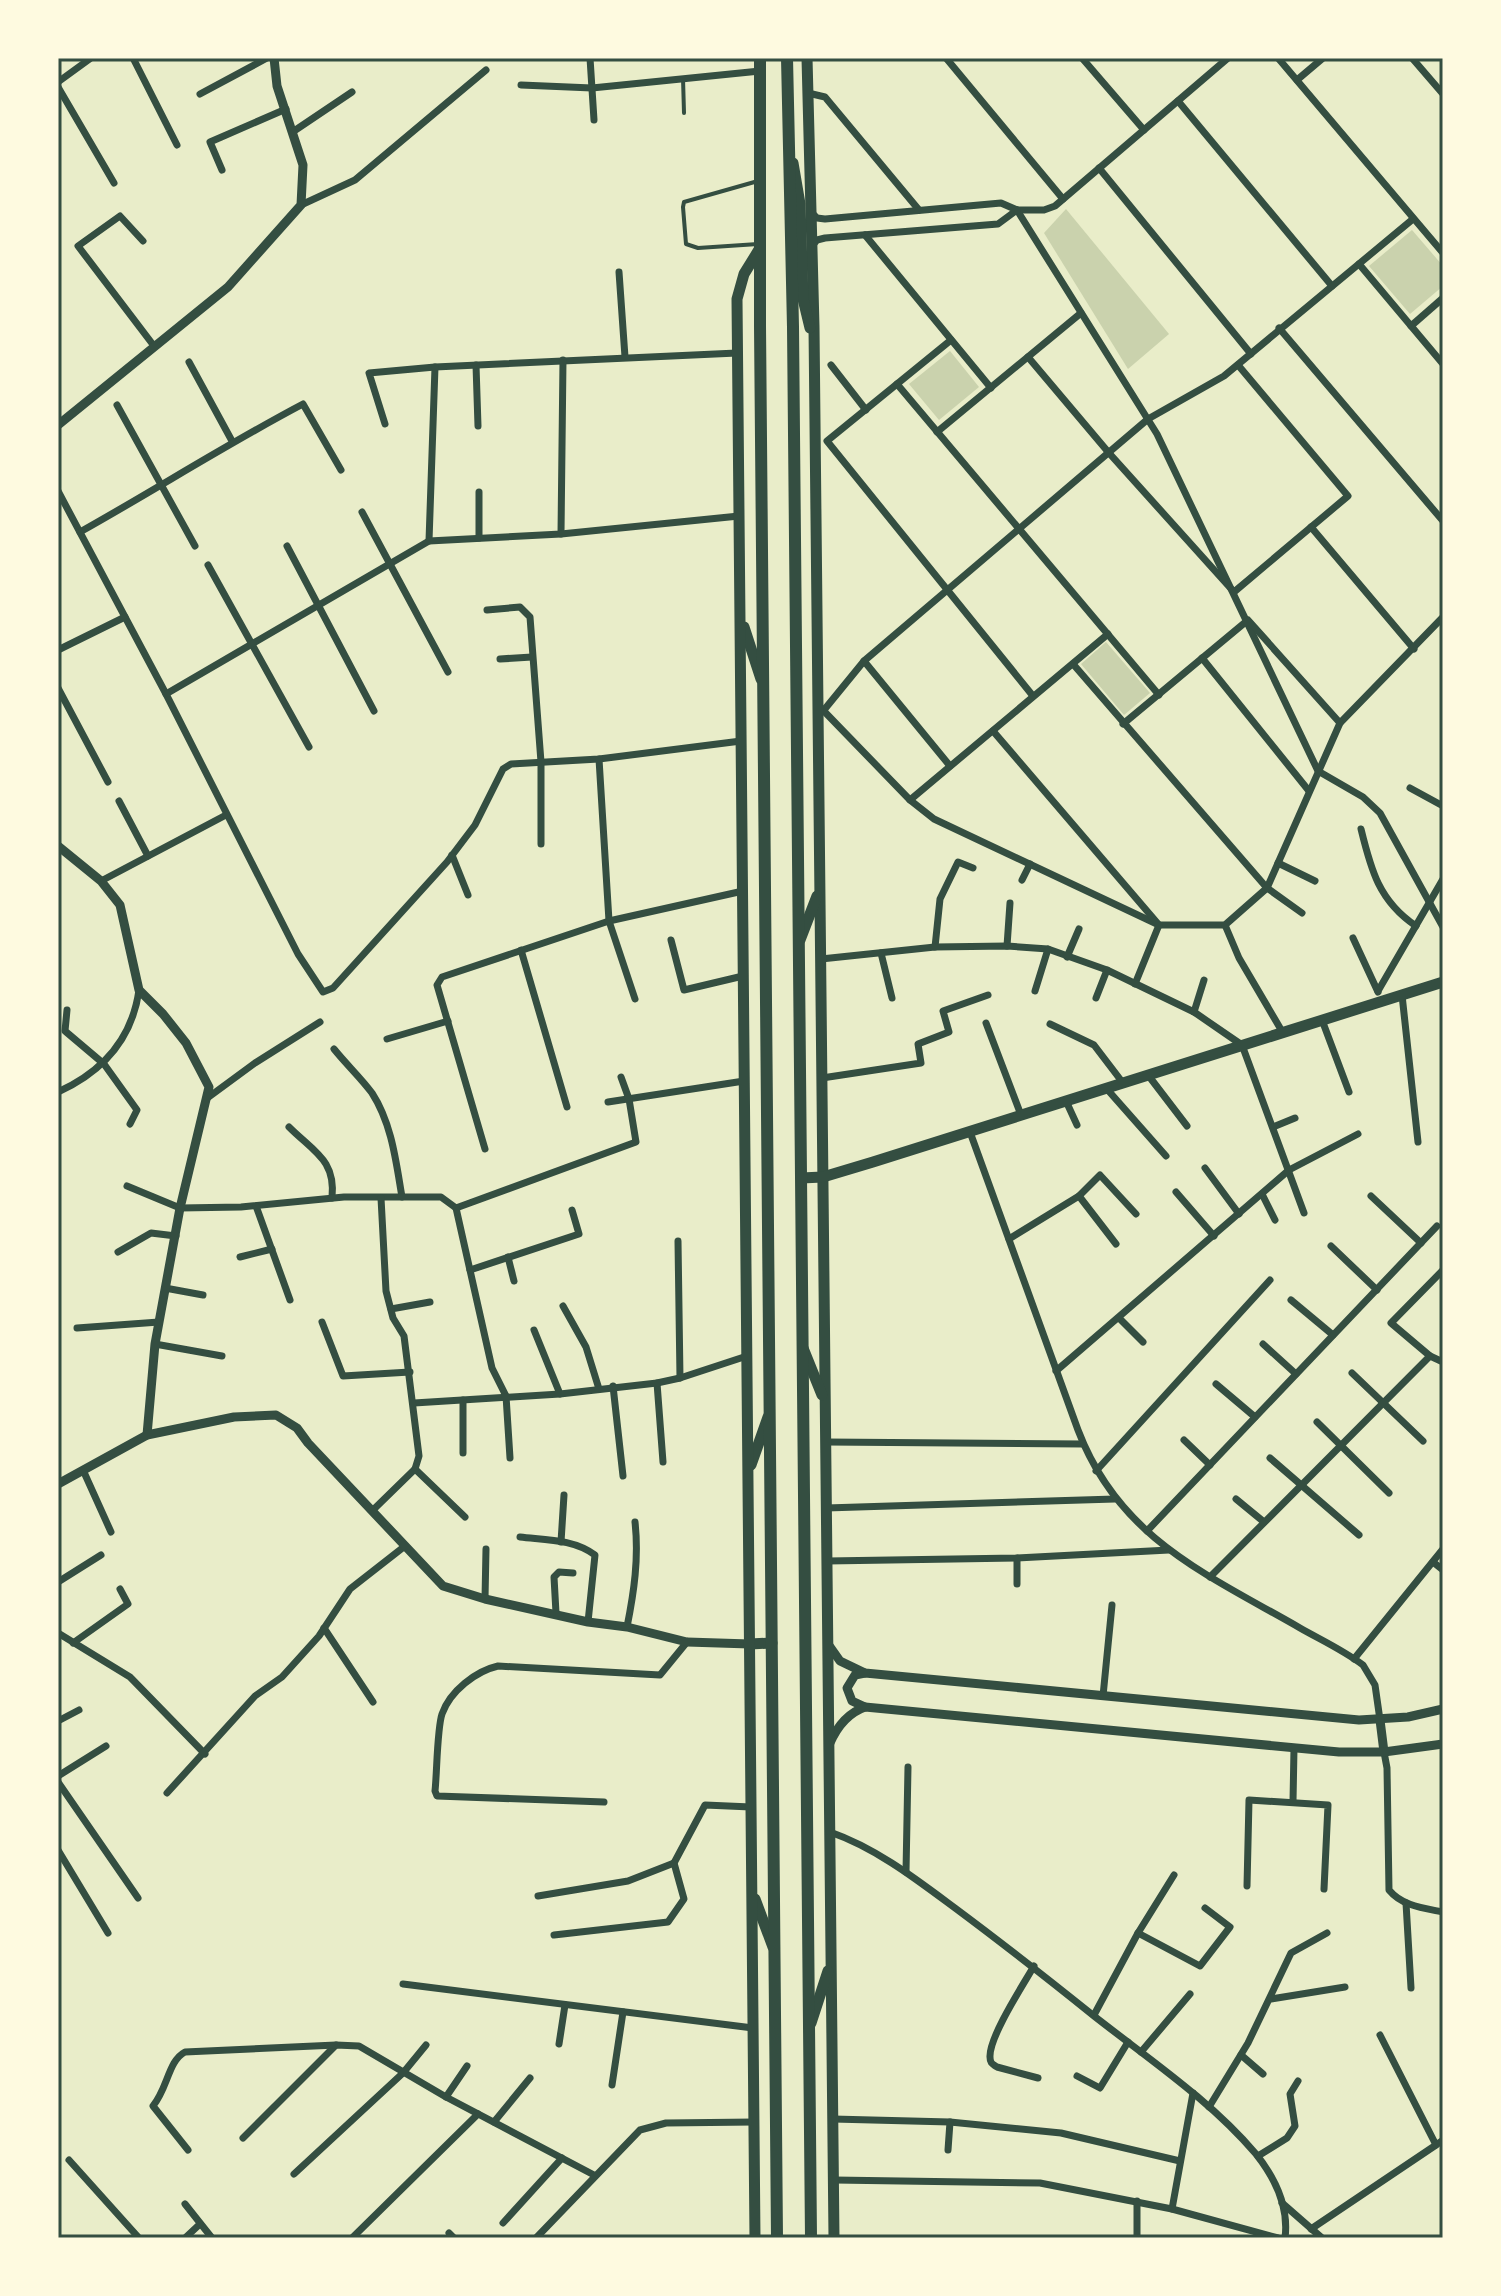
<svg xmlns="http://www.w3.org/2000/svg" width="1501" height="2296" viewBox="0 0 1501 2296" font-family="'Roboto Serif',serif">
<rect width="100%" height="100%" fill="#e9edc9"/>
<g fill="#cad2ad">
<polygon points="1066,209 1169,334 1128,369 1044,233"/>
<polygon points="1412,230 1443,266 1443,286 1410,314 1369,266"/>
<polygon points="950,351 979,387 939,420 909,384"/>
<polygon points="1106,642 1150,693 1124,715 1081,664"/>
</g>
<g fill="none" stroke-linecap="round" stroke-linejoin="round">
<polyline stroke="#a3b18a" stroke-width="4" points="58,60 61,58"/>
<g stroke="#344e41" stroke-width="4">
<polyline points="683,78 684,113"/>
<polyline points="758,244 698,248 686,244 683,207 684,202 758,181"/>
</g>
<g stroke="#344e41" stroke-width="7">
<polyline points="133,58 177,145"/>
<polyline points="590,58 594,120"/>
<polyline points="946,58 1063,199"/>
<polyline points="1082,58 1144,130"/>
<polyline points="1278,58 1443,253"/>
<polyline points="1412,58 1443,94"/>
<polyline points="1297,80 1323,58"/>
<polyline points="58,82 91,58"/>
<polyline points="521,85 592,88 760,71"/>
<polyline points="58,87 114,183"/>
<polyline points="808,93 825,97 919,210"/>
<polyline points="200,94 267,58"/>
<polyline points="1178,101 1332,286"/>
<polyline points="294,131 352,92"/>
<polyline points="1099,168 1251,354"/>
<polyline points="222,170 210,142 286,109"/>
<polyline points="301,205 355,180 486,70"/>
<polyline points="1017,210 1157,434 1318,771 1363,797 1380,813 1443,927"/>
<polyline points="1017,210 1044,210 1055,206 1228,58"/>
<polyline points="811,212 817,218 825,219 1001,203 1017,210 998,224 825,238 817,240 812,246"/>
<polyline points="865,235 991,388"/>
<polyline points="143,241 120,216 78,246 154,346"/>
<polyline points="1359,264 1443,364"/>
<polyline points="619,272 625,357"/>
<polyline points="1411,326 1443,298"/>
<polyline points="1279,328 1443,521"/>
<polyline points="951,340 827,441 1033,696"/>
<polyline points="1028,357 1109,453 1234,592 1348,496 1238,365"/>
<polyline points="189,362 232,441"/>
<polyline points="476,365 478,426"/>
<polyline points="831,365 866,410"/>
<polyline points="897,384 1159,695"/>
<polyline points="117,405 195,546"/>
<polyline points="385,424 369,373 435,367 737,353"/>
<polyline points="937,432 1081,313"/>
<polyline points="58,491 166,694 298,954 323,992 333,988 447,862 475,825 503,769 511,764 599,759 741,741"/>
<polyline points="362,512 448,672"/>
<polyline points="1311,527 1414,649"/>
<path d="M80 532C155 490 227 444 303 404L341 470"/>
<polyline points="561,534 563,360"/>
<polyline points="479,538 479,492"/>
<polyline points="429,541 435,367"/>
<polyline points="287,546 374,711"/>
<polyline points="208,565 309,747"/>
<polyline points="487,610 520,607 530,617 541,762 541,844"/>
<polyline points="58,650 125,617"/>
<polyline points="1202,658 1309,791"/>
<polyline points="500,659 532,657"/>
<polyline points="864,661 950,766"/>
<polyline points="1073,664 1267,888 1302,913"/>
<polyline points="58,688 108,782"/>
<polyline points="166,694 429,541 561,534 739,516"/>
<polyline points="818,705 910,800 934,819 1159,925 1225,925 1267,888 1340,723 1443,617"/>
<polyline points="824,710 864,661 1148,419 1224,376 1413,219"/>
<polyline points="1123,724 1248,620 1340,723"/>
<polyline points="993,731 1159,925 1135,984"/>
<polyline points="599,759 609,921 635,999"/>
<polyline points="1410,788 1443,806"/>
<polyline points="910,800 1108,634"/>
<polyline points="119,801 148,856"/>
<path d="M1361 829C1371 870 1379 901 1416 926"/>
<polyline points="452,855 468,895"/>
<polyline points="1278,863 1315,881"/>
<polyline points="1022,880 1030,864"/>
<polyline points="101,881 226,815"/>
<polyline points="1225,925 1239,958 1283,1033"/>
<polyline points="1353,938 1378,992"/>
<polyline points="671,940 684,990 743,976"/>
<polyline points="1007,946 1010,903"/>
<polyline points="935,947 940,899 958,862 973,868"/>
<polyline points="521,950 567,1107"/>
<polyline points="881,953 892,998"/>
<polyline points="1067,957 1079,929"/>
<polyline points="821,959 935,947 1007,946 1048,949 1107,970 1194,1012 1242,1045 1304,1213"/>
<polyline points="1035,991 1048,949"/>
<polyline points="1378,991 1443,879"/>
<polyline points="1402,995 1418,1142"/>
<polyline points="1096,998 1107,970"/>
<polyline points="67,1010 65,1031 104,1064 137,1110 130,1124"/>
<polyline points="1194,1012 1204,980"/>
<polyline points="1322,1020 1349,1092"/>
<polyline points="986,1023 1021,1115"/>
<polyline points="1050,1024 1094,1045 1123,1083"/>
<polyline points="387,1039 448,1021"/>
<path d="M334 1049C346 1064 361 1078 372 1093 392 1124 396 1162 402 1197"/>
<polyline points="1148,1075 1187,1126"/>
<polyline points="822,1078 921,1063 918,1044 949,1032 943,1011 988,995"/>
<polyline points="1106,1088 1166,1156"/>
<path d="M58 1092C102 1072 132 1040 139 990"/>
<polyline points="206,1099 255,1063 320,1022"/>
<polyline points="1066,1101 1077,1125"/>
<polyline points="608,1102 744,1081"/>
<path d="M289 1127C314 1152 336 1160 332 1198"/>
<polyline points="1273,1127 1295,1118"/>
<path d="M970 1132 1078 1430C1119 1538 1206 1574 1300 1628 1321 1640 1343 1650 1363 1665L1375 1685 1380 1720"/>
<polyline points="485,1149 437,985 442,977 609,921 743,891"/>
<polyline points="1205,1168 1239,1214"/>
<polyline points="127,1186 180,1208 241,1207 344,1197 441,1197 456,1208 636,1142 629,1099 621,1077"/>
<polyline points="1176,1192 1214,1236"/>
<polyline points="1262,1194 1275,1220"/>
<polyline points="1079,1196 1116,1244"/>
<polyline points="1371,1196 1421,1243"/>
<polyline points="256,1206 290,1300"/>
<polyline points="456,1208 492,1368 506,1396 510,1458"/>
<polyline points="1009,1239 1079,1196 1100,1175 1136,1214"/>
<polyline points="678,1241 680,1378"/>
<polyline points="1331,1246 1377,1290"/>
<polyline points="118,1252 151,1233 176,1236"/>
<polyline points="240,1257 272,1249"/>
<polyline points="508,1257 514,1281"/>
<polyline points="470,1270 579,1234 572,1210"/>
<polyline points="1443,1270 1391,1323 1430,1356 1443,1362"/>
<polyline points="165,1288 203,1295"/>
<polyline points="1291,1300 1333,1335"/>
<polyline points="563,1306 586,1347 599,1389"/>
<polyline points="391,1309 430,1302"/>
<polyline points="1119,1318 1143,1342"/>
<polyline points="322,1322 343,1376 410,1372"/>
<polyline points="77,1328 159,1322"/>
<polyline points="534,1330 560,1394"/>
<polyline points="155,1344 222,1356"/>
<polyline points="1263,1344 1296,1374"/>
<polyline points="1056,1371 1289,1170 1358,1134"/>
<polyline points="1352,1373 1423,1441"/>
<polyline points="657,1383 663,1462"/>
<polyline points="1216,1384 1255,1417"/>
<polyline points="613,1386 623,1476"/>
<polyline points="414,1403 560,1394 657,1383 680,1378 747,1356"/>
<polyline points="1317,1422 1389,1493"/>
<polyline points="1184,1440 1210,1465"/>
<polyline points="826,1442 1083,1444"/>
<polyline points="463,1453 463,1400"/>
<polyline points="1270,1458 1359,1535"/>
<polyline points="415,1469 465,1517"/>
<polyline points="83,1470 111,1532"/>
<polyline points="1096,1471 1270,1280"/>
<polyline points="1236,1499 1264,1522"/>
<polyline points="826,1508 1115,1499"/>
<polyline points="373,1510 415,1469 419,1456 404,1336 393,1318 386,1291 381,1198"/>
<polyline points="1147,1531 1437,1226"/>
<path d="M520 1537C546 1540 574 1539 595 1555L588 1622"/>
<polyline points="561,1542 564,1495"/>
<polyline points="827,1561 1017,1558 1169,1550"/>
<polyline points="1433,1562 1443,1570"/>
<polyline points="1210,1577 1430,1356"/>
<polyline points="58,1582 101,1555"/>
<polyline points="1017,1584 1017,1558"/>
<polyline points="485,1599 486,1549"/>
<polyline points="556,1613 554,1577 559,1572 573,1573"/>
<path d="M627 1627C634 1592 639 1558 635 1522"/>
<polyline points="324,1628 373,1702"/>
<polyline points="58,1633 130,1677 205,1754"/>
<polyline points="73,1643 128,1604 120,1589"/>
<polyline points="1354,1659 1443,1549"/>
<polyline points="1103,1696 1112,1605"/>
<polyline points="58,1721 79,1710"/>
<path d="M1384 1752 1387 1768 1389 1890C1402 1906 1423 1908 1443 1912"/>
<polyline points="58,1776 106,1746"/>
<polyline points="58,1782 138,1898"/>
<polyline points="167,1793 255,1696 282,1677 319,1636 350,1589 405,1546"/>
<path d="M604 1802 437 1796 435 1791C437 1773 437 1729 442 1714 450 1691 476 1671 498 1666L660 1675 687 1642"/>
<polyline points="1293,1802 1294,1748"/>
<path d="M830 1832C876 1848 916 1879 955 1908 1002 1943 1048 1979 1094 2016 1150 2060 1210 2100 1256 2154 1275 2178 1289 2207 1285 2238"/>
<polyline points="58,1850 108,1933"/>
<polyline points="906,1872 908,1767"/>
<polyline points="1247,1886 1249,1800 1328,1805 1324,1889"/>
<polyline points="538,1896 628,1881 674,1863 705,1805 751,1807"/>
<polyline points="1406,1903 1411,1988"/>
<polyline points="1138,1933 1200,1966 1230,1927 1205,1908"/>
<polyline points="554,1935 668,1922 684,1899 674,1863"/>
<path d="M1034 1966C1023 1985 989 2037 990 2057 990 2064 993 2064 997 2067L1038 2078"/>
<polyline points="403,1984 753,2028"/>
<polyline points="1271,1999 1345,1987"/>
<polyline points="1094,2015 1138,1933 1174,1875"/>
<polyline points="1380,2035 1436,2145 1443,2140"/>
<polyline points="559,2044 565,2005"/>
<polyline points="1141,2052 1190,1994"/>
<polyline points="1241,2055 1263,2074"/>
<polyline points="1077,2076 1100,2088 1128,2042"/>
<polyline points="612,2085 623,2012"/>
<polyline points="446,2097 467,2066"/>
<polyline points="1209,2107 1248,2043 1291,1953 1327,1933"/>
<polyline points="833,2119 950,2122 1061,2133 1180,2161"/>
<polyline points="494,2122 530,2078"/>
<polyline points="243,2138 336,2045 359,2046 446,2097 594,2175"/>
<path d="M188 2150 153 2106C168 2088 168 2061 185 2052L336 2045"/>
<polyline points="948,2150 950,2122"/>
<polyline points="1258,2156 1287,2138 1295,2126 1290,2094 1298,2081"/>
<polyline points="69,2160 139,2238"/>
<polyline points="294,2174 403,2073 426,2045"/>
<polyline points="834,2180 1040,2183 1172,2209 1278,2238"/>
<polyline points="1282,2203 1322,2238"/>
<polyline points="185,2204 212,2238"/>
<polyline points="1172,2209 1193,2093"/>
<polyline points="503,2223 562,2158"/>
<polyline points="1311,2229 1436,2145"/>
<polyline points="449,2233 454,2238"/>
<polyline points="185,2238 200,2224"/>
<polyline points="352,2238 478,2114"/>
<polyline points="536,2238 640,2130 666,2123 754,2122"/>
<polyline points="1137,2238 1137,2201"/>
</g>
<g stroke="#344e41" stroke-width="9">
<polyline points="58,425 228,287 301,205 303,165 277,86 274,58"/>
<polyline points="58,846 101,881 120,905 139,990 163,1014 186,1043 209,1087 180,1208 155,1344 147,1435"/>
<polyline points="58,1484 147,1435 234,1417 276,1415 297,1428 308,1443 443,1586 485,1599 588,1622 627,1627 687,1642 750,1644"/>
<polyline points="828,1644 840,1661 865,1673 1359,1720 1408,1717 1443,1709"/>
<polyline points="865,1673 855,1675 847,1688 852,1701 865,1707"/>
<polyline points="1380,1720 1384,1752"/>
<path d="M830 1743C837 1727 848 1713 865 1707L1339 1752H1384L1443 1744"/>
</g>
<g stroke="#344e41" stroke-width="11">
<polyline points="807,58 814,327 834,2238"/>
<polyline points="793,163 800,204 803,299 810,328"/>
<polyline points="744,627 761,679"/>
<polyline points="800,940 817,896"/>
<polyline points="801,1178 823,1177 873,1162 1443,982"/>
<polyline points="803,1348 822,1395"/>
<polyline points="751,1465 768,1417"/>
<polyline points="750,1644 772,1643"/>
<polyline points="755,1899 773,1947"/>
<polyline points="811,2023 828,1971"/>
<polyline points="755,2238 737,299 744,274 760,248"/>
</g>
<g stroke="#344e41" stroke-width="12">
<polyline points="760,58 760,326 777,2238"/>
<polyline points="787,58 793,327 811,2238"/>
</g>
</g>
<rect width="1501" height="2296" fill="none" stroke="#fefae0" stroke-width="120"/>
<rect x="60" y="60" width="1381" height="2176" fill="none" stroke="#344e41" stroke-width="3"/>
</svg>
